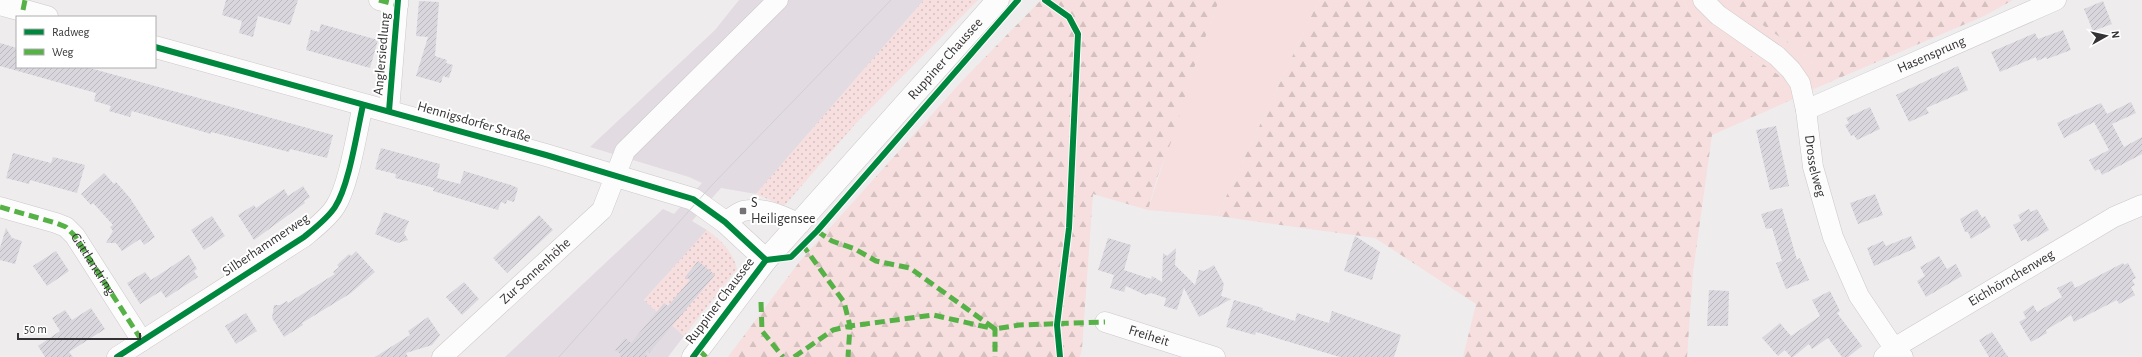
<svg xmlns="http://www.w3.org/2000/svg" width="2142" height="357" viewBox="0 0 2142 357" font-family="'Alegreya Sans',sans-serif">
<defs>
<pattern id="forest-firs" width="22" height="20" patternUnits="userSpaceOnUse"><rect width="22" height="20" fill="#f6dfde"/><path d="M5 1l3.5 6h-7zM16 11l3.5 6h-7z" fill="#d4c0bf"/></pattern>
<pattern id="garden-dots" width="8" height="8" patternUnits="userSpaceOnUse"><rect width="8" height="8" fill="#f6dfde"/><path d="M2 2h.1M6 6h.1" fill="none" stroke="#d4c0bf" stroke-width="1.8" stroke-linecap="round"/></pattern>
<pattern id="building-hatch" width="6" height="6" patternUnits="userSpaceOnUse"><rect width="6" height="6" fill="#dad6dd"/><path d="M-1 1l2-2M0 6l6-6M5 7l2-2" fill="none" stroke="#bcb8be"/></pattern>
</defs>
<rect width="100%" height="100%" fill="#efecee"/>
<polygon fill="#e2dbe1" points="739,0 924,0 756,194 721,188 692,221 707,230 644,300 684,336 668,357 505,357 663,209 674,214 702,183 689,177 590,147 715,30"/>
<g fill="#f6dfde">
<polygon points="1219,0 1319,0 1217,216 1148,210 1191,76"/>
<polygon points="1684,0 1727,0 1811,59 1816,88 1789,101 1780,76 1688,12"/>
</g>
<g fill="url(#forest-firs)">
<polygon points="1041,0 1219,0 1191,76 1173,137 1157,178 1148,210 1093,194 1082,348 1080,357 728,357 800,261 963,80"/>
<polygon points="1319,0 1684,0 1688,12 1780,76 1789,101 1712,135 1693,272 1687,357 1463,357 1476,304 1375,238 1217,216"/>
<polygon points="1727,0 2013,0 1984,16 1816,88 1811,59"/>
</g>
<g fill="url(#garden-dots)">
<polygon points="924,0 978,0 857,122 784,206 756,194"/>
<path d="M707 230C721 240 733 252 737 269L684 336 644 300Z"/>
</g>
<g fill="url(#building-hatch)">
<polygon points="226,0 298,0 290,25 258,16 253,37 239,33 242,21 222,15"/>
<polygon points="419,1 439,2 435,56 447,60 446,63 453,65 449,78 443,76 441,83 416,76 428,37 416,36"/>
<polygon points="2103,1 2112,24 2093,31 2084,9"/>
<polygon points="321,24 378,40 370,68 306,50 311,30 319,32"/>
<polygon points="2063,30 2071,50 2047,59 2046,57 2037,61 2036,57 2000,72 1991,52 2035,33 2038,39"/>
<polygon points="0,43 17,48 17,67 86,67 333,135 327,158 290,149 289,152 211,132 211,134 132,111 130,117 109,111 111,106 94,101 96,93 0,66"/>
<polygon points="1958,66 1968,90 1926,108 1929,113 1909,122 1896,95"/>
<polygon points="2131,102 2136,113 2112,124 2124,147 2142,137 2142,154 2102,175 2099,169 2095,171 2089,160 2109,150 2094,122 2064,138 2057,123 2101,103 2107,114"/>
<polygon points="1870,107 1880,129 1857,140 1854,135 1851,136 1845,125 1849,123 1846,118"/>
<polygon points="1776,126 1789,186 1770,190 1756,130"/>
<polygon points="381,148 440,164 437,178 460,184 464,171 511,185 518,188 514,202 507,200 506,204 501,202 498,210 433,191 434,188 395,178 396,174 375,169"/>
<polygon points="13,153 51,163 53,157 85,165 77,193 30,180 29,184 6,178"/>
<polygon points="104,173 114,184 116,182 130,198 155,237 144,245 140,239 122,251 116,243 106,243 113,231 110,227 113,225 93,203 91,205 81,194"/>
<polygon points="303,186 310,197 304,201 305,203 254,240 238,215 254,205 256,208 284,189 288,196"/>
<polygon points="1875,194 1883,215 1858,224 1850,203"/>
<polygon points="1782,208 1797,260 1800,258 1809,280 1786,289 1776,263 1782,261 1772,228 1766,229 1761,214"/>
<polygon points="1977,209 1982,218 1985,216 1991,227 1971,239 1968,232 1965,232 1960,219"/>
<polygon points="2029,209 2031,212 2037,209 2049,230 2028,242 2026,239 2021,241 2013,225 2021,221 2018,215"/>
<polygon points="384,212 409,221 404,233 408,240 398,243 375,234"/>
<polygon points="539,215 553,230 507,273 493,258"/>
<polygon points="212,216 225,236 204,250 191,230"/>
<polygon points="6,228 12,238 22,241 15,264 0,260 0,248"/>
<polygon points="1355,236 1380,252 1372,280 1344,271"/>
<polygon points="1911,236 1916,248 1874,266 1867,248 1883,241 1886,246"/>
<polygon points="1108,238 1131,245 1124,270 1151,279 1152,276 1162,282 1163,253 1167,256 1176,248 1175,265 1195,285 1199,270 1204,271 1214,265 1224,284 1221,296 1231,299 1199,317 1184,288 1177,310 1164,306 1166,298 1151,293 1145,295 1126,286 1124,292 1110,288 1114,275 1098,270"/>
<polygon points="56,251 69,271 47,286 33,266"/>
<polygon points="356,251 375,272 351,293 302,323 303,325 284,337 272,318 274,305 280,305 287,301 288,303 335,274 333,272 339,267 337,265 349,254 351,256"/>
<polygon points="189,255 197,269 194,271 198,277 166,298 161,291 140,304 127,283 145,272 151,280"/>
<polygon points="1939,256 1947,269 1956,264 1962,276 1926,297 1917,281 1925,276 1920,267"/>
<polygon points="698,261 715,275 649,353 647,351 645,354 648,357 619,357 621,354 615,350 625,338 631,343 664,303 668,306 690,280 685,277"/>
<polygon points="2123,263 2124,265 2128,263 2136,278 2132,280 2135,285 2131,287 2135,295 2119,304 2117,300 2074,322 2071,315 2046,330 2047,333 2031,342 2019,322 2026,318 2023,312 2033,305 2037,312 2062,297 2057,288 2072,281 2075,288"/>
<polygon points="464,282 479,299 462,315 446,297"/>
<polygon points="1709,290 1729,291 1728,326 1707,326"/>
<polygon points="1830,291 1840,311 1837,313 1862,346 1848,357 1842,357 1828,338 1812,349 1809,344 1793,357 1791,357 1785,350 1778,356 1762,338 1780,323 1791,336 1820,316 1812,300"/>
<polygon points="1234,300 1263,308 1262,310 1295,321 1297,313 1329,323 1332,311 1401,335 1394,357 1340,357 1256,332 1255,335 1226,327"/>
<polygon points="91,308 105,329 69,352 73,357 45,357 38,346 60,331 52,318 65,310 72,320"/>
<polygon points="246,313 257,331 236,344 225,326"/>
<polygon points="428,317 440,335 432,345 406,353 408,357 375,357 410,335 408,331"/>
<polygon points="1992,332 2008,357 1989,357 1979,340"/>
</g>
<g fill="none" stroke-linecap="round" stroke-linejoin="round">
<g stroke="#cbc8ca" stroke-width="21">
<g id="minor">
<polyline points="379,0 398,5"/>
<path id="s1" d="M1703 0 1718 15 1777 56 1791 70 1800 83 1806 110 1813 167 1833 237 1859 296 1894 348 1903 357"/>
<path id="s2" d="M1806 110 2056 0"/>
<polyline points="389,111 398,0"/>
<path id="s3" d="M0 207 56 223 66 227 75 236 142 341"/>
<path d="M725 222C730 219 737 213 743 211 763 206 783 216 800 224"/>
<path id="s4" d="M1105 322 1215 357"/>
<path d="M117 357 304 237C315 228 328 218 335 207 349 186 357 131 363 105"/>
<path id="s5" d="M442 357 602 210 625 151 778 0"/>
<path id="s6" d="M1884 357 1894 348 2114 217 2142 205"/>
</g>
</g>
<g stroke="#cbc8ca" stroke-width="23">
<g id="major">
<polyline points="0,4 47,17"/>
<polyline points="155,47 546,155 693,199 725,222 766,260"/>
<path id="s7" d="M693 357 766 260 998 0"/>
</g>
</g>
<use href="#minor" stroke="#fdfcfc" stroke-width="20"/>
<use href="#major" stroke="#fdfcfc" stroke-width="22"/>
<polyline stroke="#d1d0d1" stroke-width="1" points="559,357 712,185 891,0"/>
<g stroke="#56b246" stroke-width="5" stroke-dasharray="10 5" stroke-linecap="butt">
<polyline points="379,0 398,5 398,2"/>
<polyline points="23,10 25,0"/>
<polyline points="0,207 56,223 66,227 75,236 142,341"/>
<polyline points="817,231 832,241 855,249 876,261 910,268 995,329 1019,325 1105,322"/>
<polyline points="802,244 844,302 850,326 848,357"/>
<polyline points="761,302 762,331 783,357"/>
<polyline points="699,350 706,357"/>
<polyline points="794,357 833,330 850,326 933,315 995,329 995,357"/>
</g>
<g stroke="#fff" stroke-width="8">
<g id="cycleway">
<polyline points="1045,0 1069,17 1078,34 1069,228 1057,325 1060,357"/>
<polyline points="155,47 546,155 693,199 725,222 766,260"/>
<polyline points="389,111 398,0"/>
<polyline points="766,260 791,257 817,231 1018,0"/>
<path d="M117 357 304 237C315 228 328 218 335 207 349 186 357 131 363 105"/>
<polyline points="693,357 766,260"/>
</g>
</g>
<use href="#cycleway" stroke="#00873e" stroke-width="6"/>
</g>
<rect fill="#757375" stroke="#fff" stroke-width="1.5" x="739" y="207" width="8" height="8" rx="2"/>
<g text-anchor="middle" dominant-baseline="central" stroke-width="4" stroke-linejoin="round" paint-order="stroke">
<g font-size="14" fill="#343234" stroke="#fff">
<text transform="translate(382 54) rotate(-85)">Anglersiedlung</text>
<text stroke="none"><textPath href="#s2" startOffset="137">Hasensprung</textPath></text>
<text stroke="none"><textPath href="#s7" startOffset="391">Ruppiner Chaussee</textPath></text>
<text transform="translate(474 122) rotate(16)">Hennigsdorfer Straße</text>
<text stroke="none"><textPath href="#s1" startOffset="213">Drosselweg</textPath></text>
<text transform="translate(266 245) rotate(-34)">Silberhammerweg</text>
<text stroke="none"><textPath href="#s3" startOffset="115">Güttlandring</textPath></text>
<text stroke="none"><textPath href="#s5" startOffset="127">Zur Sonnenhöhe</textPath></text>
<text stroke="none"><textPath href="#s6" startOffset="150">Eichhörnchenweg</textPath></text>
<text transform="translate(720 301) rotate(-53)">Ruppiner Chaussee</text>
<text stroke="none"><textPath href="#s4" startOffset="46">Freiheit</textPath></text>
</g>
<g font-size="14" fill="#343234" stroke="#fff" text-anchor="start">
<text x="751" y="203">S<tspan x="751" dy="16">Heiligensee</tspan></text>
</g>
</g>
<rect x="16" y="16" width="140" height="52" fill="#ffffff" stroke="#aeadae"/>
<rect x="24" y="29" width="20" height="6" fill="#00873e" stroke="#aeadae"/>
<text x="52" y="36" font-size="12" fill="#343234">Radweg</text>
<rect x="24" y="49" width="20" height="6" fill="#56b246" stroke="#aeadae"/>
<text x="52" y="56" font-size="12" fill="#343234">Weg</text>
<g transform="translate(2106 36) rotate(82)" stroke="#ffffff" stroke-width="3" paint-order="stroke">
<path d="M0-3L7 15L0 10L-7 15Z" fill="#343234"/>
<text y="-6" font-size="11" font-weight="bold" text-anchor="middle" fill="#343234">N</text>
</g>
<path d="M18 333v6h122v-6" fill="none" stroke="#343234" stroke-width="2"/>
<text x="24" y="333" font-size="12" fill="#343234" stroke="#ffffff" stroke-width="3" paint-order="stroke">50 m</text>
</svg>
